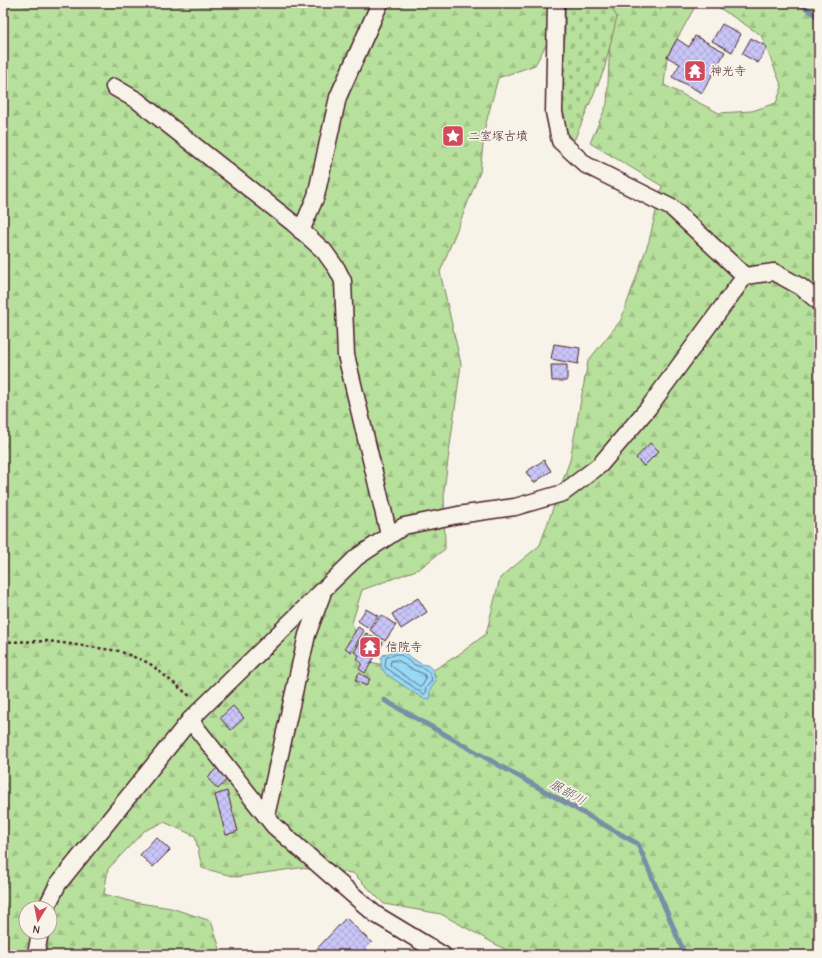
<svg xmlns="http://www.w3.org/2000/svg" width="822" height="958" viewBox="0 0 822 958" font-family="'Comic Neue','Klee One',sans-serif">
<defs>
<pattern id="forest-firs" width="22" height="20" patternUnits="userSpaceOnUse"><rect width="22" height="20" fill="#b7e09c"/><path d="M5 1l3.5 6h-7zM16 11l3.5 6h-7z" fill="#9fc087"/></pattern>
<pattern id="cemetery-stones" width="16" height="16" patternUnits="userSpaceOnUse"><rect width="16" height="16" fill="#b7e09c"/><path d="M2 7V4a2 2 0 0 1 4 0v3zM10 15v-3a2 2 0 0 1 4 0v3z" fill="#9fc087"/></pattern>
<pattern id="water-ripples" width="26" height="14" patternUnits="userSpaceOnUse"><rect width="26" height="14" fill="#96daf8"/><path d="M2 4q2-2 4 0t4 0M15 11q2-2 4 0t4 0" fill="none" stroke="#83bbd5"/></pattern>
<pattern id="building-cross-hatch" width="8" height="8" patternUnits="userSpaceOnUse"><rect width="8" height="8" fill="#c8c5f7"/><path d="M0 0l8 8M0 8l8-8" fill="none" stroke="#ada9d4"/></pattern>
</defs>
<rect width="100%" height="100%" fill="#f7f3e8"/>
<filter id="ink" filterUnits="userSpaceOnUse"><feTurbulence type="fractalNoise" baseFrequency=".025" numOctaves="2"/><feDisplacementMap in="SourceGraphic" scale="8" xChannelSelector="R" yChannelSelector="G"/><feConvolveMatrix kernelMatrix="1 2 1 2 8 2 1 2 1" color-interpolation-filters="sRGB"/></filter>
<g filter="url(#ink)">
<path fill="url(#forest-firs)" stroke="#808064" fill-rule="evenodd" d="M3 3H569L535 65 498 78 485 127 480 172 440 272 461 364 444 490 445 549 419 569 362 590 352 623 365 661 427 674 458 655 486 634 500 578 540 545 570 460 588 361 621 320 649 241 662 186 590 143 607 104 610 39 600 3H819V955H515L441 914 384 904 353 873 299 868 236 877 202 868 195 836 164 822 144 831 108 869 104 894 133 902 171 908 211 921 222 955H3ZM697 3 715 5 761 35 782 87 776 103 752 111 719 113 664 85 667 57ZM26 908H50V932H26Z"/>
<polygon fill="url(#cemetery-stones)" stroke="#808064" points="565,3 609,3 617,17 604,70 573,143 564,125 560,83 565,34"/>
<polygon fill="url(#water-ripples)" stroke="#788fa6" points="397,650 406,650 406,654 421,664 427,665 432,669 436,681 430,690 430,699 422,698 386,674 381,668 381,659 383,655"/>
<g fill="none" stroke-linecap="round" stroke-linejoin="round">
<g stroke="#686a7d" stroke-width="1">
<path d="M397 654C403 654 408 662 413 664 417 666 422 667 425 669 429 671 431 676 432 680L426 688 425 694H423L385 667 386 658Z"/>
<polygon points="398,660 409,668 424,674 426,679 422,686 419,686 390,665 391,661"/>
</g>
<g stroke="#788fa6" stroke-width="5">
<polyline points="800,3 819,18"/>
<polyline points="384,700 638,844 685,955"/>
</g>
</g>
<g fill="url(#building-cross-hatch)" stroke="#4a1f2b">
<polygon points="722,24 741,34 732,52 712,41"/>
<polygon points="695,36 725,52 702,93 672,77 680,64 667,57 677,39 689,47"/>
<polygon points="751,38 767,47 758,63 742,54"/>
<polygon points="554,344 580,348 578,364 551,359"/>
<polygon points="551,365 567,365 567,381 552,381"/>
<polygon points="650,443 659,451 644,466 636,458"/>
<polygon points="544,460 551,471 534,483 526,472"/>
<polygon points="418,598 427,612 401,629 392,614"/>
<polygon points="366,609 378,616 369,628 358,621"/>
<polygon points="381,615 396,625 385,641 370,630"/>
<polygon points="358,627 364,631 351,652 345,648"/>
<polygon points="366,633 383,643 365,673 359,669 362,663 357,660 359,655 354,652"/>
<polygon points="359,673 370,679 366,686 355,680"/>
<polygon points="233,706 244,718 231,730 220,718"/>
<polygon points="221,764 232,774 218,789 207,778"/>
<polygon points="227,791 238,831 226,835 215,795"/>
<polygon points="156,837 170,850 153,867 140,855"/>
<polygon points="346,918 372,943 360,955 311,955"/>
</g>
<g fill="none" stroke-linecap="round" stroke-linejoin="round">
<g stroke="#4a1f2b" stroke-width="19">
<g id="minor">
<polyline points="556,3 554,112 560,141 586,165 672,208 745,276 774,272 801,287 819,302"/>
<polyline points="114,87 138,101 293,223 324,251 337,269 343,281 346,355 389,535"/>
<polyline points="301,231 316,196 338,97 380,3"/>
<polyline points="190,720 274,826 375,914 443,955"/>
<polyline points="266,816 307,635 322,595"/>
<polyline points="46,908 58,884 190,720 357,557 404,526 458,515 515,507 563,493 600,465 649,407 745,276"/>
<polyline points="36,955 40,932"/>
</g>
</g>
<polyline stroke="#4a1f2b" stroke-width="2.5" stroke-dasharray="3 3" stroke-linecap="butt" points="3,642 48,641 119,651 149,663 191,697"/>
<use href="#minor" stroke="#f7f3e8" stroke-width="16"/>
</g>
</g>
<defs>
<g id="temple-square" transform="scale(1.15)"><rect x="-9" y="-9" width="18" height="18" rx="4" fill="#d1495b" stroke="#f7f3e8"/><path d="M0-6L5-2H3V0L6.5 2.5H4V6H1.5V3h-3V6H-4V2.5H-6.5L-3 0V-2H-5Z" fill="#fff"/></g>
<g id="sight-square" transform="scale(1.15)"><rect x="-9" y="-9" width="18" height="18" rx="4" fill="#d1495b" stroke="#f7f3e8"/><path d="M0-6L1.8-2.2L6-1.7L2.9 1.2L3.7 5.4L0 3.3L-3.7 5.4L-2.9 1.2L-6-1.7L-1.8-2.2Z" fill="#fff"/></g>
</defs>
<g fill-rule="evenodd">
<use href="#temple-square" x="695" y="71"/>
<use href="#sight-square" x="453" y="136"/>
<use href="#temple-square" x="370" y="647"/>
</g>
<g text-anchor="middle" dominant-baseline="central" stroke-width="3.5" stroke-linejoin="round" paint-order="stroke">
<g font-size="12" fill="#4a1f2b" stroke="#f7f3e8" text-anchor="start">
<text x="710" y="71">神光寺</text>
<text x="468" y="136">二室塚古墳</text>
<text x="386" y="647">信院寺</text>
</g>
<g font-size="13" font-style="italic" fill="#5d4e5e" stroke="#f7f3e8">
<text transform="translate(568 792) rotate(30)">服部川</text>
</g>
</g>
<rect width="822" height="958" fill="none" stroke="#f7f3e8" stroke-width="16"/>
<rect x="8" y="8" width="806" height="942" fill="none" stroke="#4a1f2b" stroke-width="1.5" filter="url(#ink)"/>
<g transform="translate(38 920) rotate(190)"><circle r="19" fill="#f7f3e8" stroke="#b29e9c"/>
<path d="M0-3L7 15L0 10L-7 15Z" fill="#d1495b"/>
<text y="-6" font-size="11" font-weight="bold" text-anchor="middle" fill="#4a1f2b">N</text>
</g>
</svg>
